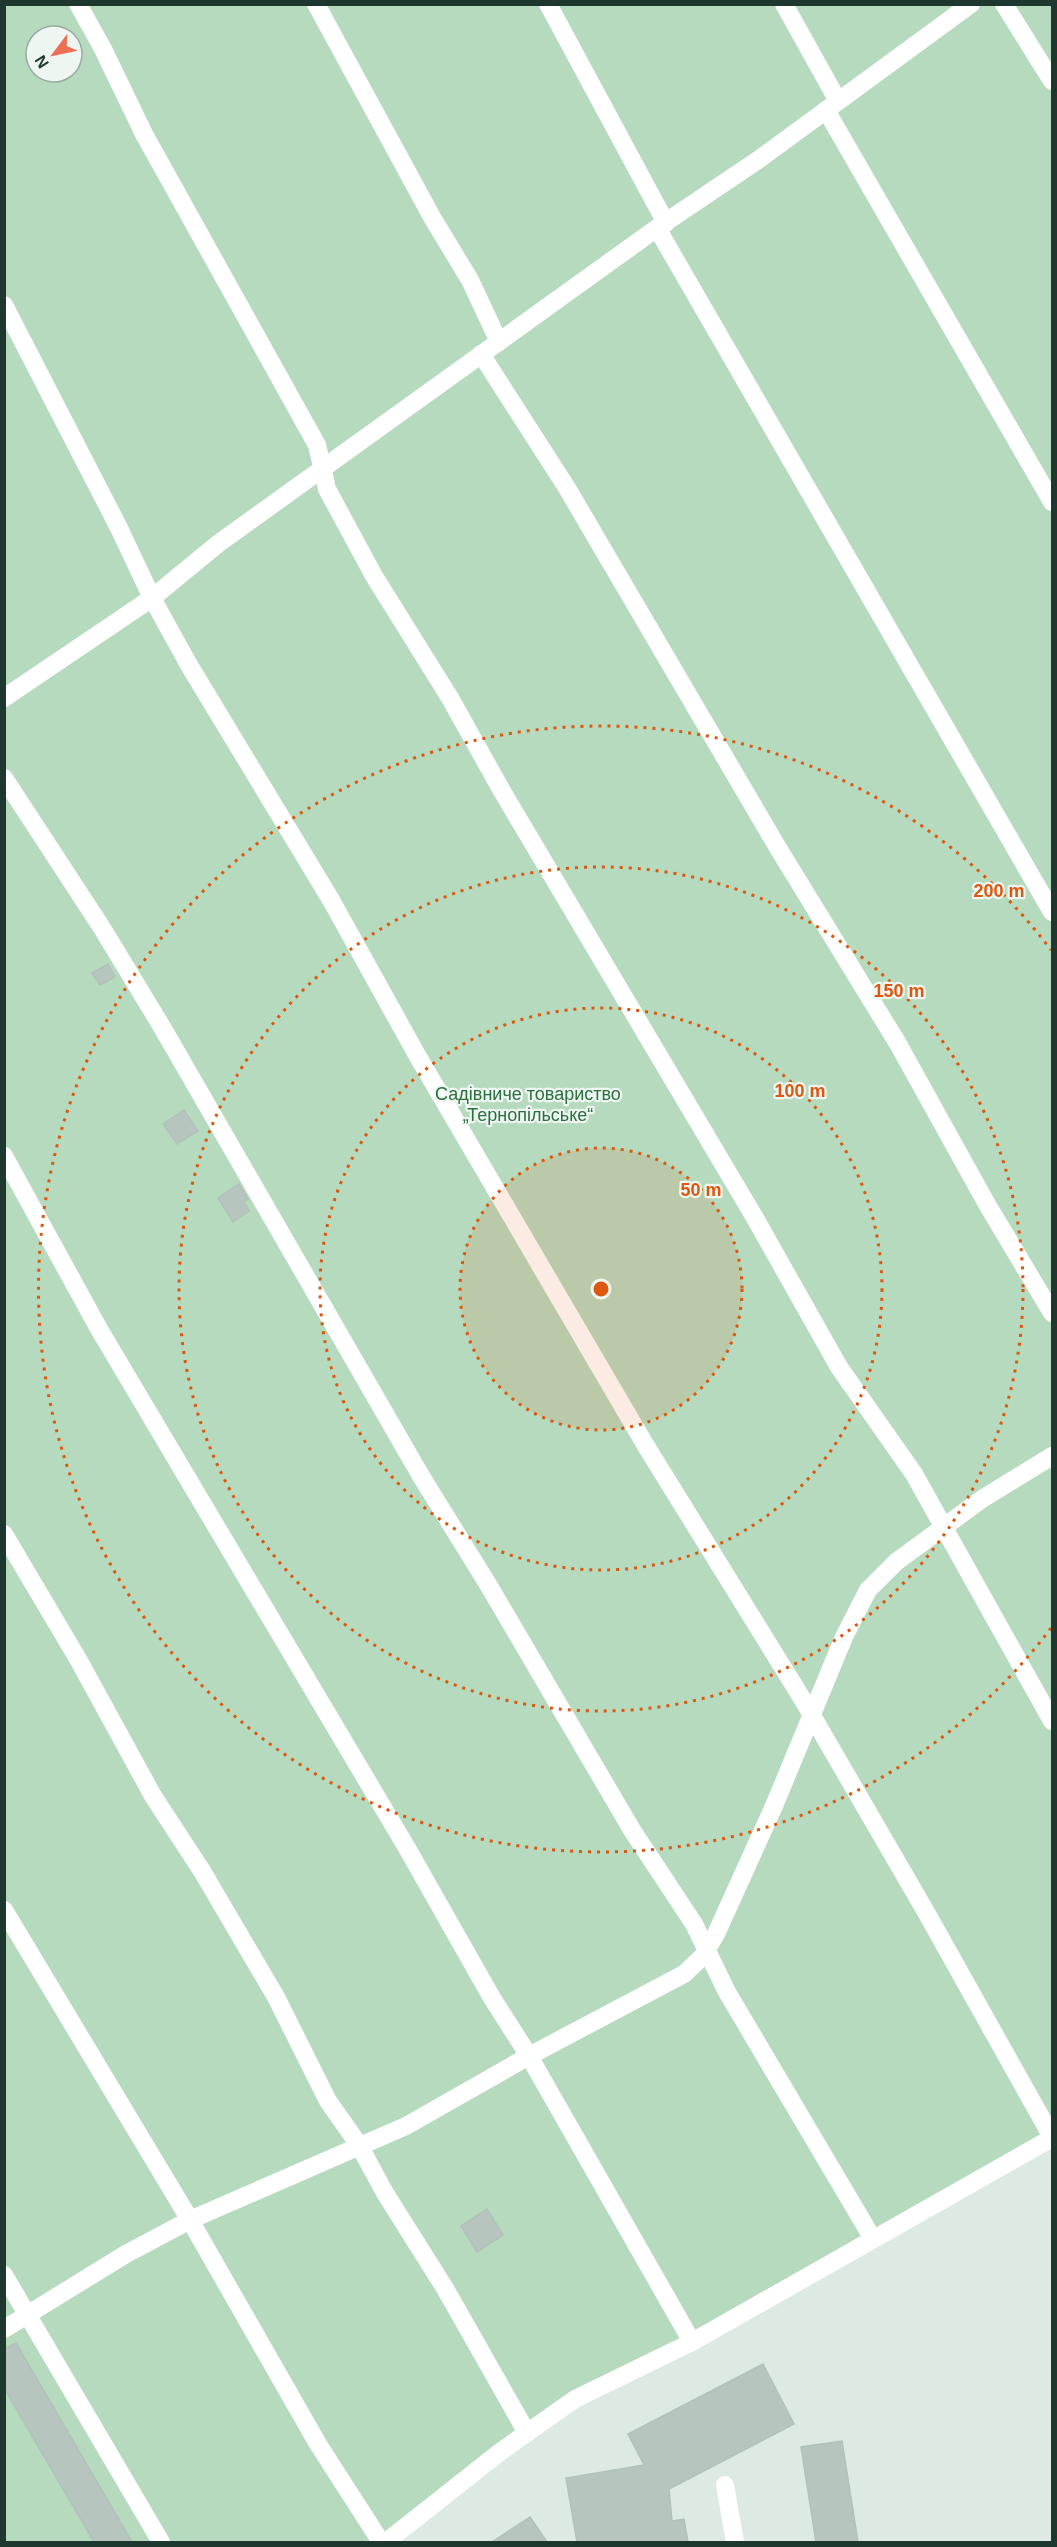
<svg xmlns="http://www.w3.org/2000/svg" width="1057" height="2547" viewBox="0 0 1057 2547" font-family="Arial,sans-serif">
<rect width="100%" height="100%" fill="#dde9e3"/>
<path fill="#b6dabd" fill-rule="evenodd" d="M5 5H1052V2138L575 2399 386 2542H5ZM36 36H72V72H36Z"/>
<g fill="#b6c6bf" stroke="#b0c2b9" stroke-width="1.5">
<polygon points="108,964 115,977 100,985 92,973"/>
<polygon points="184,1110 198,1131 177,1144 163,1124"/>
<polygon points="239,1184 248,1199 244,1202 249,1211 233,1222 218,1198"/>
<polygon points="487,2209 503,2235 477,2252 461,2226"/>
<polygon points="16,2343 132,2542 94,2542 4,2388 4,2349"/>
<polygon points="763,2364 794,2424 669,2489 672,2521 684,2519 688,2542 577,2542 566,2478 644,2465 628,2434"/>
<polygon points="842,2441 858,2542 816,2542 801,2447"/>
<polygon points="530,2517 547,2542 492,2542"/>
</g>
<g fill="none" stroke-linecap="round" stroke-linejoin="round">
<g stroke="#fff" stroke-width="18">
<polyline points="78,4 103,49 144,134 317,445 327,489 374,576 450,698 502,791 755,1218 839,1367 914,1474 1052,1721"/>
<polyline points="316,4 433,219 470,280 499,342"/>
<polyline points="548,4 666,223"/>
<polyline points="784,4 838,101"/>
<polyline points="1004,4 1052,81"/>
<polyline points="826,110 1052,502"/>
<polyline points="657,228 1052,912"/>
<polyline points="4,305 119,528 152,598 189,665 331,900 417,1055 646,1446 803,1700 926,1912 1052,2137"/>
<polyline points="481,354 567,488 778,848 897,1042 988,1206 1052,1313"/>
<polyline points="4,698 152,598 219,543 657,228 758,160 971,4"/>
<polyline points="4,778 102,928 162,1027 421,1476 489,1586 632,1830 694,1924 727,1992 873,2239"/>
<polyline points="4,1156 99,1329 407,1848 492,1998 529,2056 692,2342"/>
<polyline points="4,1534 78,1659 153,1796 202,1871 276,1997 328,2101 359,2145 385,2193 446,2290 527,2433"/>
<polyline points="4,1910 190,2220 318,2444 381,2542"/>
<polyline points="4,2275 161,2542"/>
<polyline points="4,2329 126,2254 190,2220 406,2126 529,2056 684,1974 703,1956 716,1934 774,1806 844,1637 868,1590 896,1562 982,1499 1052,1456"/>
<polyline points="725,2485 735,2542"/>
<polyline points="386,2542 500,2452 575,2399 692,2342 1052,2138"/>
</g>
</g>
<circle cx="601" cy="1289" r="141" fill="#de570e" fill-opacity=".12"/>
<g fill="none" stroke="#de570e" stroke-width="3" stroke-dasharray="3 6">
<circle cx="601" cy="1289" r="141"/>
<circle cx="601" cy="1289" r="281"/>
<circle cx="601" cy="1289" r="422"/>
<path d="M1051 1628A563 563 0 1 1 1051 950"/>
</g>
<g text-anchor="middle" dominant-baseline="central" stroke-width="4.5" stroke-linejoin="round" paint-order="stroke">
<g font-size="18" fill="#2b6e3f" stroke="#edf6f1">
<text x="528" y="1094">Садівниче товариство<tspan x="528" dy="21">„Тернопільське“</tspan></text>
</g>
</g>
<circle cx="601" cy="1289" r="9" fill="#de570e" stroke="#edf6f1" stroke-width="3"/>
<g font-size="18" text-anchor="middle" font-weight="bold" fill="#de570e" stroke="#edf6f1" stroke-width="4.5" stroke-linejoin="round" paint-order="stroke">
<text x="999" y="897">200 m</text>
<text x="899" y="997">150 m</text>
<text x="800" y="1097">100 m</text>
<text x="701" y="1196">50 m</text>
</g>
<rect width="1057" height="2547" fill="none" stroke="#1f382f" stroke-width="12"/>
<g transform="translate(54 54) rotate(238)"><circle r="28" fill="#edf6f1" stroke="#9baaa3" stroke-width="1.5"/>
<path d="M0-4.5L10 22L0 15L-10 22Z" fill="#ef6f55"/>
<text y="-9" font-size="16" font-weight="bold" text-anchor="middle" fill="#1f382f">N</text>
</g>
</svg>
